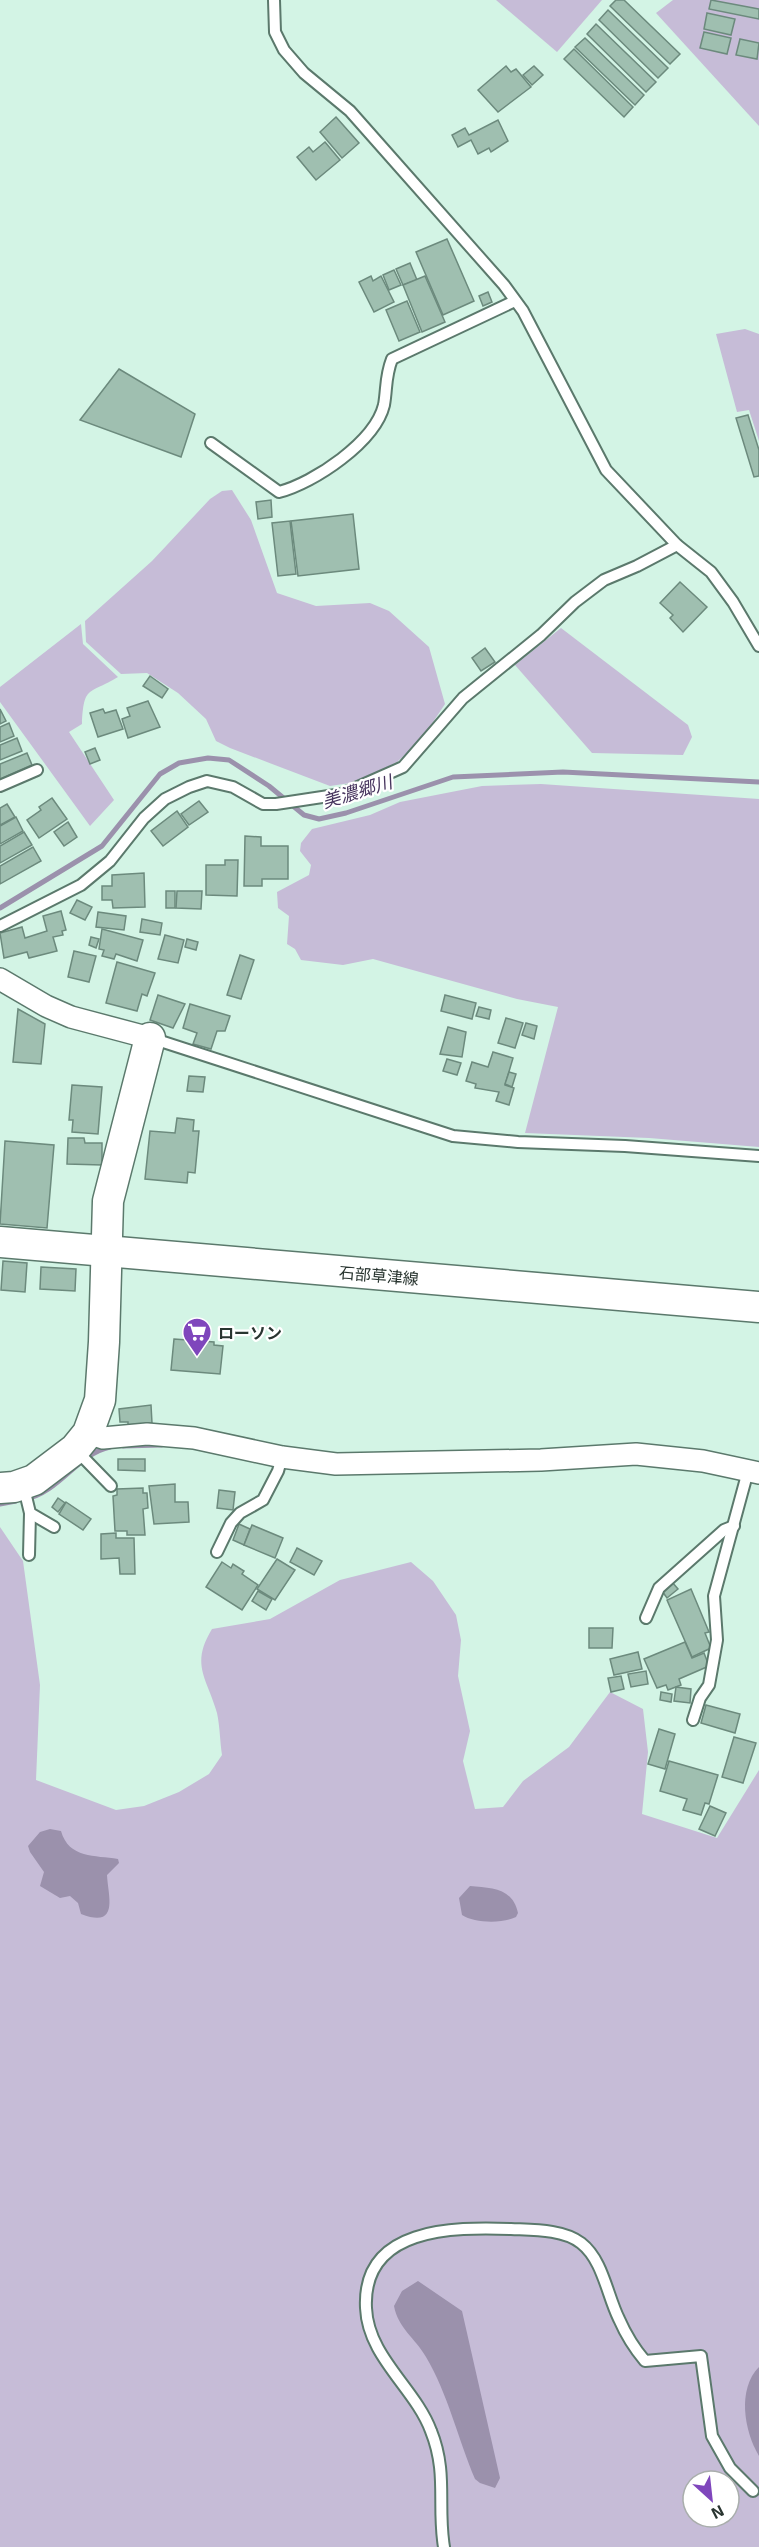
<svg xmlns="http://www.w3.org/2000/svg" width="759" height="2547" viewBox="0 0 759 2547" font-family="'Exo 2','Noto Sans JP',sans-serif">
<rect width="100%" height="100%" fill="#d3f4e5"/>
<g fill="#c6bcd7" fill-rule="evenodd">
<polygon points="496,0 602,0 557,52"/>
<polygon points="673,0 759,0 759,126 656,13"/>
<polygon points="745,329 759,334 759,441 749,410 737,412 716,334"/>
<polygon points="232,490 251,520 277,593 316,606 370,603 389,611 429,647 445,704 421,740 397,762 357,782 330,786 230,748 216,741 206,719 178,693 147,673 121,674 86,642 85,621 152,561 210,499 222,491"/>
<path d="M81 624 83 644 118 677C89 695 84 684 82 724L69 732 114 800 90 826 0 702V687Z"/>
<polygon points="561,628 688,725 692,737 683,755 592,753 515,665"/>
<polygon points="541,784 759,799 759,1147 649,1138 525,1133 558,1007 517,999 373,959 343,965 301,960 295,949 287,944 289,916 278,908 277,892 309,875 311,865 300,851 301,843 312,829 370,815 400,802 482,786"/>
<path d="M0 1527 23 1561 40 1685 36 1780 116 1810 144 1806 179 1792 209 1774 222 1755C220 1742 220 1727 217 1713 207 1678 190 1665 212 1629L270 1619 340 1580 411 1562 433 1581 456 1615 461 1640 458 1676 470 1731 463 1761 475 1809 503 1807 523 1781 569 1747 610 1692 643 1709 648 1752 642 1814 717 1838 759 1770V2547H0ZM693 2481H729V2517H693Z"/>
</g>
<g fill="#9b91ac">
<path d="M50 1829 61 1831C69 1859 95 1855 118 1859L119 1863 107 1875C108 1896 120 1929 81 1914L78 1903 70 1896 60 1898 40 1886 44 1872 30 1852 28 1846 40 1832Z"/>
<path d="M470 1886C492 1888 513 1888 518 1913L516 1917C502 1924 474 1923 462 1915L459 1898Z"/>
<path d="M418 2281 462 2311 500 2478 495 2488 480 2483 475 2479C458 2439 448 2394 426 2357 415 2338 398 2328 394 2306L402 2291Z"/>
<path d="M759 2367V2456C744 2431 737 2389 759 2367Z"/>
</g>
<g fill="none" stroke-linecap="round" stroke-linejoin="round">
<g stroke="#9b91ac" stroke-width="5">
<polyline points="0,908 102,846 160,774 179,763 208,758 229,760 269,786 304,815 319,819 346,813 453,777 563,772 759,782"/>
<polyline points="123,1446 161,1445"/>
<path d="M25 1499C60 1492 77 1454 110 1447"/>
<polyline points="0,1504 16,1501"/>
</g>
</g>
<g fill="#9fbfb0" stroke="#6c8a7d" stroke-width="1.5">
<polygon points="616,0 624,0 680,54 670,64 610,6"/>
<polygon points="711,0 759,9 759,19 709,9"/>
<polygon points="608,10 668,68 658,78 599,20"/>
<polygon points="707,13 735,19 731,35 704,29"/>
<polygon points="596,24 656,82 646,92 587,34"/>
<polygon points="704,32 731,38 727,54 700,48"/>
<polygon points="585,38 644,95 635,105 575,47"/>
<polygon points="740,39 759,43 757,59 736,55"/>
<polygon points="574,49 633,107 624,117 564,59"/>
<polygon points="506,66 511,72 516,69 531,87 498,112 478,90"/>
<polygon points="534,66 543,75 532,85 523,75"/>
<polygon points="336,117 359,143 342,158 320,132"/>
<polygon points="498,120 508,141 491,152 489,148 478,154 471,140 458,147 452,135 465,128 469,135"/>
<polygon points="325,142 340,160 316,180 297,157 309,147 313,152"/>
<polygon points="447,239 474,301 443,315 416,252"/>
<polygon points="410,263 417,280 403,285 396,269"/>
<polygon points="394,270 401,285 389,290 383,275"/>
<polygon points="371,276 373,281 381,276 394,302 374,312 359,282"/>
<polygon points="425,276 445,322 422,332 403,285"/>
<polygon points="488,292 492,302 483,306 479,296"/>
<polygon points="407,301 420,332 399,341 386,310"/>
<polygon points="119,369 195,414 181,457 80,420"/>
<polygon points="748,415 759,450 759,476 754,477 736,418"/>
<polygon points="271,500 272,517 258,519 256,502"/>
<polygon points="353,514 359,569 298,576 291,521"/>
<polygon points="290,521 296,574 278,576 272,523"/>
<polygon points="680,582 707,607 683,632 670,618 673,615 660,603"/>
<polygon points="485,648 495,662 481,671 472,658"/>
<polygon points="150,676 168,689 162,698 143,686"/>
<polygon points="148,701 160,727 128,738 122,719 130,716 127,708"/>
<polygon points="0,709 6,721 0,724"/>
<polygon points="103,709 105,713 116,710 123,729 98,737 90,713"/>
<polygon points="9,723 14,736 0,742 0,727"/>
<polygon points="17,738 22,751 0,760 0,745"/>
<polygon points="95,748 100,760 90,764 85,752"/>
<polygon points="27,753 32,765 0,779 0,764"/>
<polygon points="52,798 67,819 39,838 27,820 41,810 39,807"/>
<polygon points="199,801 208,812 189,825 181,814"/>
<polygon points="7,804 15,817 0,825 0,808"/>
<polygon points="177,811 188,827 163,846 151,831"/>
<polygon points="16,817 23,831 0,844 0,826"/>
<polygon points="68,822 77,837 64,846 54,832"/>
<polygon points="24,832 32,845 0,863 0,846"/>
<polygon points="245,836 261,837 261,846 288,846 288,879 262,879 262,886 244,886"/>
<polygon points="33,847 41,861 0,884 0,866"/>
<polygon points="225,860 238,860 237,896 206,895 206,865 225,865"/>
<polygon points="144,873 145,907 113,908 112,900 102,900 102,886 112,886 112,875"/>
<rect x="166" y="891" width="9" height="17"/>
<polygon points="177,891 202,891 201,909 176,908"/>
<polygon points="77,900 92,907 85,920 70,913"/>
<polygon points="61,911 66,930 62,931 63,935 53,937 57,951 29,958 27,952 4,958 0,933 22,927 25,938 47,931 43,916"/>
<polygon points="98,912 126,916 124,930 96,927"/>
<polygon points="142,919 162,923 160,935 140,932"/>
<polygon points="102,929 143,940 137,961 116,954 114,959 102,956 104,950 99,949"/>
<polygon points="165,935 184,940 178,963 158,959"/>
<polygon points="91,937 99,939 96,948 89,945"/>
<polygon points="187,939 198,942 196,950 185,947"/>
<polygon points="74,951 96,956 89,982 68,977"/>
<polygon points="240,955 254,960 241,999 227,995"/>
<polygon points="117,962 155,973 147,996 142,994 137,1011 106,1003"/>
<polygon points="158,995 185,1004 173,1028 150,1020"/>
<polygon points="445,995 476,1003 472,1019 441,1011"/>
<polygon points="190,1004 230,1016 225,1031 217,1031 211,1049 193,1044 197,1033 183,1028"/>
<polygon points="479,1007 491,1010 489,1019 476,1016"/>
<polygon points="18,1009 45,1024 41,1064 13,1062"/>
<polygon points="506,1018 523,1023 515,1048 498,1043"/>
<polygon points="526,1023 537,1026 534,1039 522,1035"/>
<polygon points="448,1027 466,1032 462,1057 440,1054"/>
<polygon points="493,1052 513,1058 505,1085 514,1088 509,1105 496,1101 499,1092 475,1088 476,1084 466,1081 472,1062 488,1067"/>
<polygon points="447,1059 461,1063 457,1075 443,1071"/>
<polygon points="509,1072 516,1074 512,1087 505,1084"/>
<polygon points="189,1076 205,1077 203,1092 187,1091"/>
<polygon points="72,1085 102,1087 98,1134 72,1132 73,1120 69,1120"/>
<polygon points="177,1118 194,1120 193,1131 199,1131 195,1173 188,1172 187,1183 145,1179 150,1131 175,1133"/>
<polygon points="68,1138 84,1138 85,1143 102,1143 102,1165 67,1164"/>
<polygon points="5,1141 54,1145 47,1228 0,1224"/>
<polygon points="3,1261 27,1263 25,1292 1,1290"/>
<polygon points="41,1267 76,1269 75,1291 40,1289"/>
<polygon points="174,1339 214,1342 214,1345 223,1346 220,1374 171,1370"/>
<polygon points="151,1405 152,1423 128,1425 128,1422 120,1422 119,1409"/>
<polygon points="118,1459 145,1459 145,1471 118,1470"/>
<polygon points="175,1484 175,1502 188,1502 189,1522 154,1524 149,1486"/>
<polygon points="143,1488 143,1493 147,1493 148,1508 143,1509 145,1535 127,1535 127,1531 115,1531 113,1496 117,1495 117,1489"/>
<polygon points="219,1490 235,1492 233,1510 217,1508"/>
<polygon points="58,1498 65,1503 58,1512 52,1507"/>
<polygon points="66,1502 91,1519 83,1530 59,1514"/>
<polygon points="239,1524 250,1529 244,1545 233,1540"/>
<polygon points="252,1525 283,1538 275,1558 244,1545"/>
<polygon points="116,1533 116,1538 134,1538 135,1574 120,1574 119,1558 101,1559 101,1534"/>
<polygon points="297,1548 322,1561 314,1575 290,1562"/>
<polygon points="277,1559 295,1570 275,1600 257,1589"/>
<polygon points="222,1562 231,1568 233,1564 244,1571 242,1574 258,1585 242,1610 206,1587"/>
<polygon points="672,1582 678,1589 667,1598 662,1591"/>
<polygon points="691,1589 709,1632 705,1633 711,1648 692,1657 667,1600"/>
<polygon points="258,1591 272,1599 266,1610 252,1601"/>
<polygon points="589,1628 613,1628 612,1648 589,1648"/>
<polygon points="685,1642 692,1658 704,1653 709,1666 679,1679 681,1685 668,1690 666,1685 657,1688 644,1659"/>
<polygon points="638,1652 642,1669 614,1675 610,1659"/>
<polygon points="646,1671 648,1684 631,1687 628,1674"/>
<polygon points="621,1676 624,1689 611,1692 608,1678"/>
<polygon points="676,1687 691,1689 690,1703 674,1701"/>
<polygon points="661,1692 672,1694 671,1702 660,1700"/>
<polygon points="706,1705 740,1714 735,1733 701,1723"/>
<polygon points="659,1729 675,1734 665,1769 648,1764"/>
<polygon points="734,1737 756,1743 743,1783 722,1777"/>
<polygon points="669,1761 718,1775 709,1804 705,1803 701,1815 683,1810 687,1799 660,1791"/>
<polygon points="710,1806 726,1813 715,1836 699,1829"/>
</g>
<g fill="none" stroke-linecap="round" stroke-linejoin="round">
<g stroke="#5b796c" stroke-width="14">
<g id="lane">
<polyline points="274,0 275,32 284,50 304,73 350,111 504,285 523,311 606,470 677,545 711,572 733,602 759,646"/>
<path d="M211 443 279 492C314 483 375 442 384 405 387 388 385 377 392 359L515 301"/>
<polyline points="0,786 37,770"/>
<polyline points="0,926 81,885 110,861 144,818 165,799 189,787 207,781 233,787 263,804 276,804 342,794 403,767 463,698 541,635 575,602 604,580 637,566 677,545"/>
<polyline points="151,1038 453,1136 518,1142 625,1146 759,1156"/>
<polyline points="76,1450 111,1486"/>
<polyline points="23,1484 30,1513 54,1527"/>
<polyline points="217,1552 231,1523 240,1513 263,1500 278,1471 282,1457"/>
<polyline points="29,1555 30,1513"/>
<polyline points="646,1618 659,1588 724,1530 734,1526"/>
<polyline points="693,1720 700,1698 709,1685 717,1640 714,1596 748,1471"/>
<path d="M444 2547C437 2506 448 2473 431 2431 415 2388 368 2357 366 2308 362 2227 453 2227 511 2229 532 2230 563 2229 581 2243 603 2260 607 2295 619 2319 626 2335 634 2348 645 2361L701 2356 712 2436 730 2468 753 2491"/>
</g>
</g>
<g stroke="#5b796c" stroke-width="24">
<g id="street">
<polyline points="0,979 46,1006 71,1017 150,1038"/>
<polyline points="88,1433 103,1438 147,1434 194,1438 282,1457 336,1464 541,1460 636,1454 703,1461 759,1473"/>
</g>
</g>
<g stroke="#5b796c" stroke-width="33">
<g id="secondary">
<polyline points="0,1242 759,1307"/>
<polyline points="0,1488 14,1487 34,1480 75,1449 88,1433 100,1400 104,1342 108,1201 150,1038"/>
</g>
</g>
<use href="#lane" stroke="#fff" stroke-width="10"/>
<use href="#street" stroke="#fff" stroke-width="21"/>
<use href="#secondary" stroke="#fff" stroke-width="30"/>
</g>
<defs>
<g id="supermarket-pin" transform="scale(1.5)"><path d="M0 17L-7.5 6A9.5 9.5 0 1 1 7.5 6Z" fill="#7f46bc" stroke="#fff"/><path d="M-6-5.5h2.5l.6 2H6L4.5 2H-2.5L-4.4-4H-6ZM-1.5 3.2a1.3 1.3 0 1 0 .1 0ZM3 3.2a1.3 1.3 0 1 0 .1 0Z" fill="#fff"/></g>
</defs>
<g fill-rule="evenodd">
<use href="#supermarket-pin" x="197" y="1332"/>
</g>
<g text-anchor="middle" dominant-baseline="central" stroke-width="4.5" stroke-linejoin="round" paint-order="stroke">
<g font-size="16" fill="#293530" stroke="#fff">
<text transform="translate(379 1275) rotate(5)">石部草津線</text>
</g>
<g font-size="16" font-weight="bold" fill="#293530" stroke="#fff" text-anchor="start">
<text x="218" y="1332">ローソン</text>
</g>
<g font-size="18" font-style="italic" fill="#47355e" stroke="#fff">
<text transform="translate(357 791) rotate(-17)">美濃郷川</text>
</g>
</g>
<g transform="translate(711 2499) rotate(153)"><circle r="28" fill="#ffffff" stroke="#a9aeac" stroke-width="1.5"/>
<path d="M0-4.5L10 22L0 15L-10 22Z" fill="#7f46bc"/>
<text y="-9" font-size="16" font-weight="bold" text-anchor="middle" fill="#293530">N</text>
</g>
</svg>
